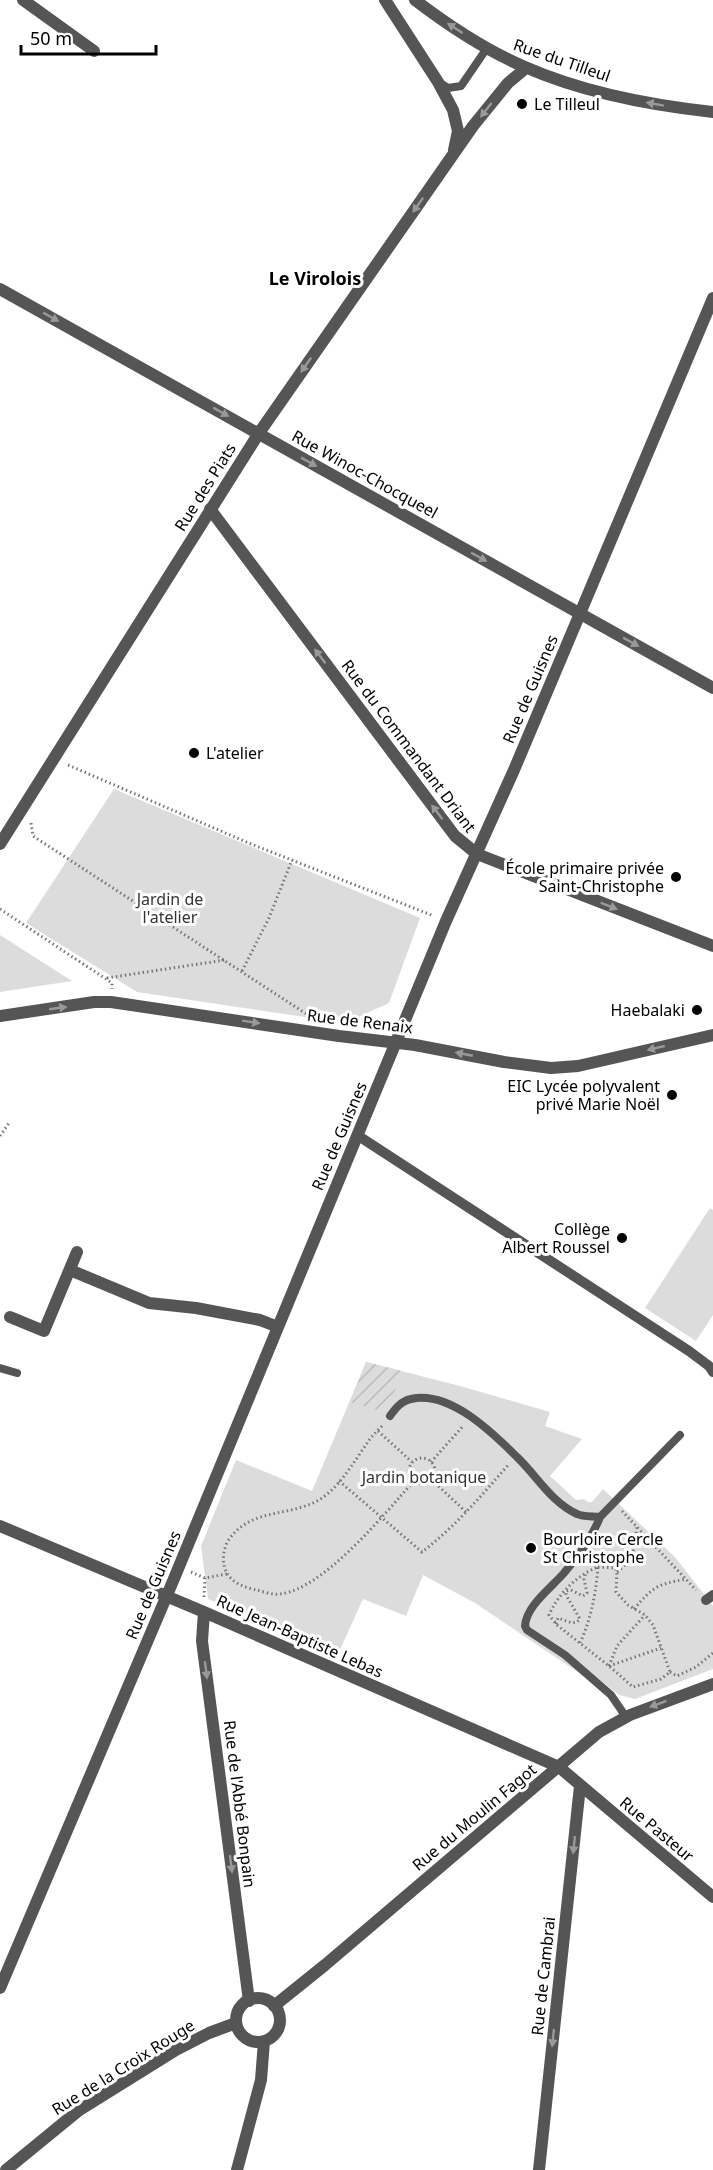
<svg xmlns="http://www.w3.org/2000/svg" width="713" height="2170" viewBox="0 0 713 2170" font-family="'Noto Sans',sans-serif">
<defs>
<pattern id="garden-furrows" width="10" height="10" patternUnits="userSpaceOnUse" patternTransform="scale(1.5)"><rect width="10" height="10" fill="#dcdcdc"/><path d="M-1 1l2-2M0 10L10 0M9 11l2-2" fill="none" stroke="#bbb"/></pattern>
</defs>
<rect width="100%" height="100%" fill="#fff"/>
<path fill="#dcdcdc" d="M114,789L420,918L389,1003L345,1023L137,992L26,923Z
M0,935L72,981L0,992Z
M710,1208L713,1210V1315L696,1341L645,1308Z
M366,1362L460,1386L550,1412L545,1426L582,1439L550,1476L576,1500L584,1499L588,1502H592L603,1489L675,1557L713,1606V1669L635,1699L619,1695L590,1672L585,1677L475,1603L423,1575L406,1616L363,1599L338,1654L208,1599L201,1546L236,1460L312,1491Z"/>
<path fill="url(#garden-furrows)" d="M366,1362L402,1371L387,1413L350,1402Z"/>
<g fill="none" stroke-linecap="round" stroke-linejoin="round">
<path stroke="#777" stroke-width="3" stroke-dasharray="1.5 3" stroke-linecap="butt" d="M68,765L251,844L434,916
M31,823L33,836L308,1015
M0,909L112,983V989
M242,971L269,918L292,860
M107,978L225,960
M0,1136L9,1123
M382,1426C378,1430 374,1434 370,1439C354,1461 338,1492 313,1503C284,1516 251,1510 230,1538C223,1547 221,1563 227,1573C232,1583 246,1588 257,1590C264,1592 273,1595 280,1594C324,1589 385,1513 414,1481
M378,1431L412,1462
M409 1471a13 13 0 1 1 26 0a13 13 0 1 1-26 0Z
M431,1462L464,1425
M432,1480L466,1512
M339,1481L422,1552C455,1527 482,1495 509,1464
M622,1511L696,1590
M598,1567L615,1568L617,1572L616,1592L628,1605L645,1615L653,1625L670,1672L661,1679L633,1687L609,1666L557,1625L549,1615C558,1594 577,1575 598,1567Z
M191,1572L205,1578L227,1574
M617,1572C635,1559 634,1548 637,1527
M204,1597L205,1578
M634,1609C654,1586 656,1585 686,1579
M556,1624L558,1618L572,1623L577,1622L580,1619L566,1595V1591L571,1590L583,1596L587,1593L584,1579L586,1572
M580,1643C591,1619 596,1593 598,1567
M609,1666L617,1646L645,1615
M609,1666L661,1648
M670,1672L677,1676L696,1667L713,1653"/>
<path stroke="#555" stroke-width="8" d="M442,84L448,88L461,86L487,48
M0,1368L17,1373
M390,1416C395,1409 401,1401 411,1399C449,1390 492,1432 517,1457C537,1476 551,1502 577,1514C583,1517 593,1516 600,1517L680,1435
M600,1517C592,1538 578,1556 564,1573C551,1588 526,1606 525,1626L527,1630L565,1655L611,1695L626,1717"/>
<path stroke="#555" stroke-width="10" d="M357,1135L689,1351L709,1366L713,1372
M706,1600L713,1595"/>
<path stroke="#555" stroke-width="12" d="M23,0L94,51
M210,509L455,836L477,854L713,946
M70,1270L149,1303L196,1308L260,1320L278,1327
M10,1317L44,1331L77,1252
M0,1526L204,1612L559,1767L713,1897
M204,1612L202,1641L249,2001
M0,1988L173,1581L446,921L514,770L713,298
M539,2170L580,1786"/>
<path stroke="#555" stroke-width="12" d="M385,0L438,82L453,110L458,131L454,150
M415,0C449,26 485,50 525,67C584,93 649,105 713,112
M0,289L713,688
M0,844L259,433L473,126L508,83L526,68
M0,1016L94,1002H111L339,1036L415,1045L504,1062L551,1068L578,1066L713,1035
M236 2020a22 22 0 1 1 44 0a22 22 0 1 1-44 0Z
M274,2006L325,1965L599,1732L630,1715L713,1684
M6,2170L78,2111L176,2050L209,2033L236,2023
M237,2170L261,2080L264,2041"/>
</g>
<defs><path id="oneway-solid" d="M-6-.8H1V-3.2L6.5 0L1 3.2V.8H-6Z" transform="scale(1.5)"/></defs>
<g fill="#999">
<use href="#oneway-solid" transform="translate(455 28) rotate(-147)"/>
<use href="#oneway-solid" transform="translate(655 104) rotate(-170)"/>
<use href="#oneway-solid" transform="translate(486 110) rotate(128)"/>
<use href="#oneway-solid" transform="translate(418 205) rotate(125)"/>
<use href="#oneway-solid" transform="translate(51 317) rotate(29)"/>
<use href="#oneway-solid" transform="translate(306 365) rotate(125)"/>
<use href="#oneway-solid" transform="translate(221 412) rotate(29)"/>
<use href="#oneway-solid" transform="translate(309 462) rotate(29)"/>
<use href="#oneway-solid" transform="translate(479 557) rotate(29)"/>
<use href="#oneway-solid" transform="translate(631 642) rotate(29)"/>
<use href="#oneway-solid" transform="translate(320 656) rotate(-127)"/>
<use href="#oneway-solid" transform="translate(437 812) rotate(-127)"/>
<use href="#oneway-solid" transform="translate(609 906) rotate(22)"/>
<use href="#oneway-solid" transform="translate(58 1008) rotate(-8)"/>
<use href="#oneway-solid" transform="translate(251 1022) rotate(9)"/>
<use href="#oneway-solid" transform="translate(656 1048) rotate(167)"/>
<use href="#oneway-solid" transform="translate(464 1054) rotate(-169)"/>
<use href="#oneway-solid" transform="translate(206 1670) rotate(83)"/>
<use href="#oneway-solid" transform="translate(658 1704) rotate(160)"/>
<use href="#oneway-solid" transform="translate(574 1845) rotate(96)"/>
<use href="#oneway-solid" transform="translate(231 1864) rotate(83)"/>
<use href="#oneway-solid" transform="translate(553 2038) rotate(96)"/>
</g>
<g fill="#000" stroke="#fff" stroke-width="2">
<circle cx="522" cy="104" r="6"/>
<circle cx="194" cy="753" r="6"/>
<circle cx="676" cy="877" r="6"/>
<circle cx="697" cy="1010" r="6"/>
<circle cx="672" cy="1095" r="6"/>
<circle cx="622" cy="1238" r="6"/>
<circle cx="531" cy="1548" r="6"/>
</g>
<g text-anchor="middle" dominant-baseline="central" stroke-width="6" stroke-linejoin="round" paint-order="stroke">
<g font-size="16" fill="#000" stroke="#fff">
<text transform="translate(562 60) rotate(19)">Rue du Tilleul</text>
<text transform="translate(365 474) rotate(29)">Rue Winoc-Chocqueel</text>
<text transform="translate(205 487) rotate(-58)">Rue des Piats</text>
<text transform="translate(530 689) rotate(-67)">Rue de Guisnes</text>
<text transform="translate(409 746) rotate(53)">Rue du Commandant Driant</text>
<text transform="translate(360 1021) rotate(7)">Rue de Renaix</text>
<text transform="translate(339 1136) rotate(-67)">Rue de Guisnes</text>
<text transform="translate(153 1585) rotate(-67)">Rue de Guisnes</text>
<text transform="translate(300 1636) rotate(24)">Rue Jean-Baptiste Lebas</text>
<text transform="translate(240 1804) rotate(83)">Rue de l'Abbé Bonpain</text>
<text transform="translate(474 1817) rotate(-40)">Rue du Moulin Fagot</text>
<text transform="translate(657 1829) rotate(40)">Rue Pasteur</text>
<text transform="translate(543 1976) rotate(-84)">Rue de Cambrai</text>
<text transform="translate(123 2067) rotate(-32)">Rue de la Croix Rouge</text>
</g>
<g font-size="16" fill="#000" stroke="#fff" text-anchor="end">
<text x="534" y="104" text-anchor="start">Le Tilleul</text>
<text x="206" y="753" text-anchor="start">L'atelier</text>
<text x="664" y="868">École primaire privée<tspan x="664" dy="18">Saint-Christophe</tspan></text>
<text x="685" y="1010">Haebalaki</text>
<text x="660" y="1086">EIC Lycée polyvalent<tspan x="660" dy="18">privé Marie Noël</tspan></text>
<text x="610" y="1229">Collège<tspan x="610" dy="18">Albert Roussel</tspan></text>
<text x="543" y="1539" text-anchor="start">Bourloire Cercle<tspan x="543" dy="18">St Christophe</tspan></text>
</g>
<g font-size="16" fill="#333" stroke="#fff">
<text x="170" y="899">Jardin de<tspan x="170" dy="18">l'atelier</tspan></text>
<text x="424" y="1477">Jardin botanique</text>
</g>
<g font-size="18" font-weight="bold" fill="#000" stroke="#fff">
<text x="315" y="278">Le Virolois</text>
</g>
</g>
<path d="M21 45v9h135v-9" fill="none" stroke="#000000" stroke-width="3"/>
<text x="30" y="45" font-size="18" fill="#000000" stroke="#ffffff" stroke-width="4.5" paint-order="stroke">50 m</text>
</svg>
